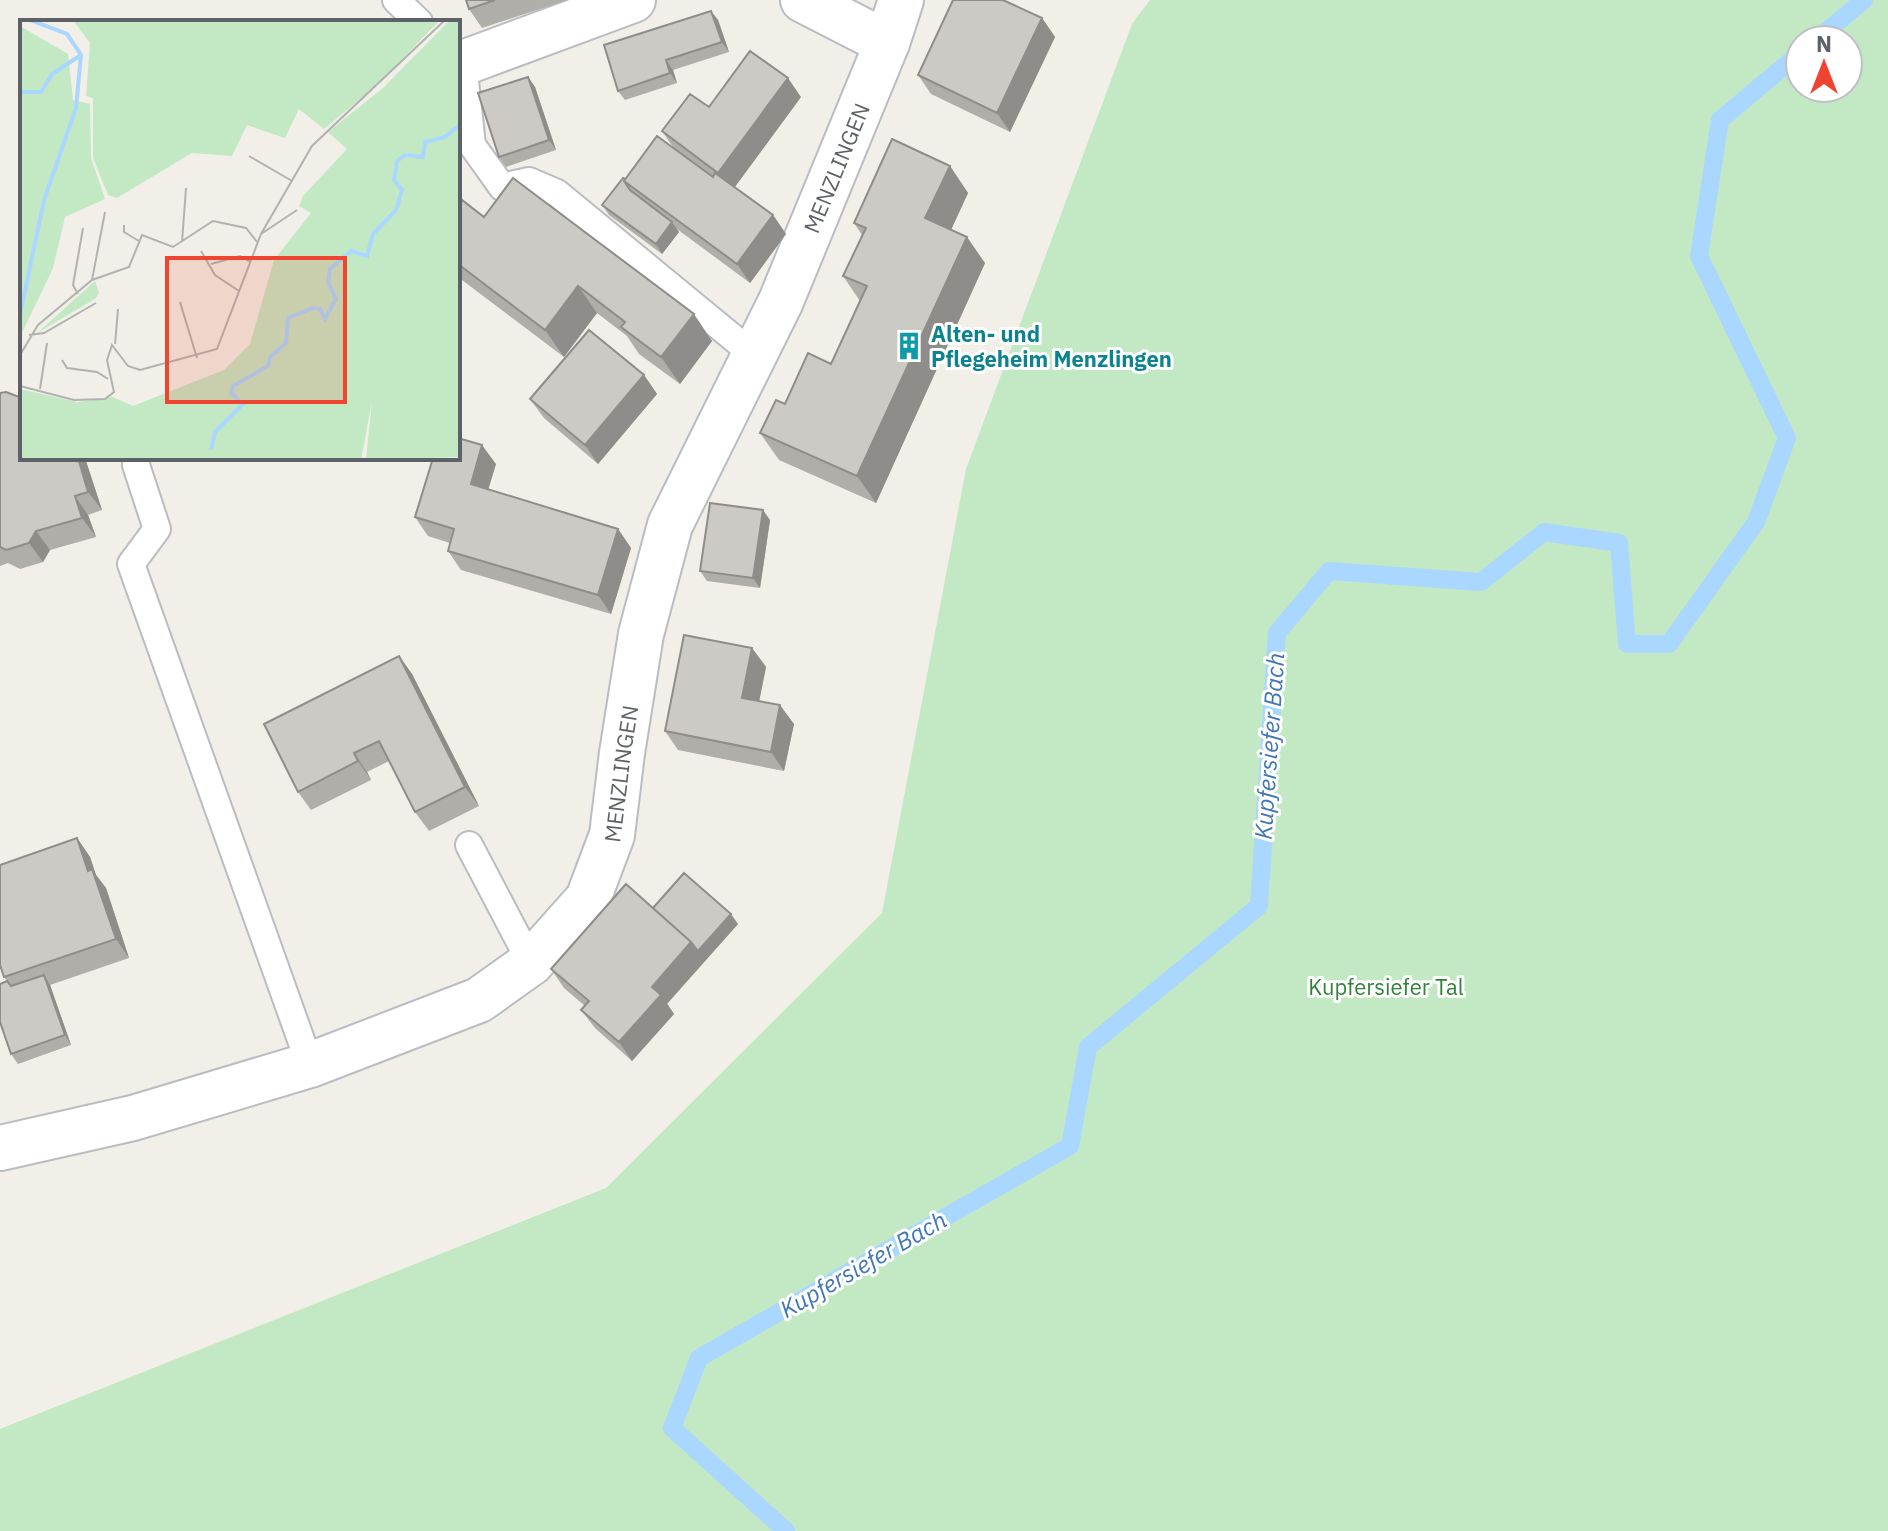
<svg xmlns="http://www.w3.org/2000/svg" width="1888" height="1531" viewBox="0 0 1888 1531" font-family="'IBM Plex Sans',sans-serif">
<rect width="100%" height="100%" fill="#f1efe7"/>
<path fill="#c3e8c4" fill-rule="evenodd" d="M1150,0H1888V1531H0V1429L606,1188L882,913L966,469L1132,24ZM1848,40V88H1800V40Z"/>
<g fill="none" stroke-linecap="round" stroke-linejoin="round">
<path stroke="#a9d7ff" stroke-width="18" d="M1816,40L1864,0
M786,1531L672,1428L699,1358L1070,1146L1088,1047L1259,906L1277,633L1329,571L1481,582L1544,532L1619,543L1627,644H1669L1756,522L1787,438L1699,256L1720,120L1800,53"/>
<defs>
<path id="service" d="M396,0L419,22
M458,59L463,63L472,145L502,187L529,181L557,193L754,355
M136,465L157,529L131,564L310,1065
M469,845L531,963"/>
<g id="minor">
<path d="M803,0L887,43"/>
<path d="M463,63L633,0"/>
<path id="s1" d="M0,1148L133,1118L310,1065L479,1000L531,963L588,899L612,835L622,753L641,634L670,525L781,301L887,43L901,0"/>
</g>
</defs>
<use href="#service" stroke="#b9bcc1" stroke-width="30"/>
<use href="#minor" stroke="#b9bcc1" stroke-width="48"/>
<use href="#service" stroke="#fff" stroke-width="26"/>
<use href="#minor" stroke="#fff" stroke-width="44"/>
</g>
<path fill="#afaea9" d="M466,0H567L482,28L469,9Z
M711,11L718,20L729,52L673,70L677,83L625,100L618,91Z
M1042,18L1055,37L1010,132L931,94L918,75Z
M528,77L535,87L556,150L506,167L499,157Z
M801,97L735,187L773,215L786,234L750,283L677,229L679,232L662,254L609,215L602,205L625,179L675,150L662,131L709,107Z
M950,166L968,193L951,230L985,263L876,503L779,460L760,433L785,404L831,364L860,301L843,276L862,235L854,223Z
M458,205L484,217L712,341L680,384L639,354L627,336L597,313L564,357L458,277Z
M644,375L657,394L598,464L544,418L530,399Z
M0,393L22,458H85L102,510L88,515L96,537L50,550L43,562L20,569L8,563L0,566Z
M496,464L488,490L618,529L631,548L611,614L461,570L448,551L450,543L428,536L415,517Z
M770,520L760,588L707,581L700,571Z
M752,648L766,667L759,701L794,724L784,771L678,750L665,731Z
M399,656L412,674L479,806L429,831L415,812L389,761L367,772L371,780L311,810L298,792Z
M77,838L90,857L96,875L106,888L129,958L50,985L71,1045L18,1064L11,1054L7,981L4,977Z
M653,908L738,924L667,1003L674,1014L632,1061L595,1028L581,1010L585,1006L564,988L551,969Z"/>
<path fill="#8f8d89" d="M711,11L718,20L729,52L722,42Z
M1042,18L1055,37L1010,132L997,113Z
M666,60L673,70L677,83L670,73Z
M528,77L535,87L556,150L549,140Z
M788,78L801,97L731,192L718,173Z
M950,166L968,193L944,245L925,218Z
M773,215L786,234L750,283L737,264Z
M672,222L679,232L662,254L656,244Z
M967,237L985,263L876,503L857,476Z
M578,286L597,313L564,357L545,330Z
M694,314L712,341L680,384L661,357Z
M644,375L657,394L598,464L585,445Z
M482,445L496,464L484,503L471,484Z
M78,458H85L102,510L88,492Z
M75,496L88,515L96,537L82,518Z
M763,510L770,520L760,588L753,578Z
M618,529L631,548L611,614L598,595Z
M36,531L50,550L43,562L29,543Z
M752,648L766,667L756,717L742,698Z
M399,656L412,674L479,806L465,787Z
M780,705L794,724L784,771L771,752Z
M354,753L367,772L371,780L358,761Z
M77,838L90,857L96,875L106,888L129,958L116,939L88,871Z
M731,914L738,924L667,1004L674,1014L632,1061L619,1042L652,987L691,942Z
M44,975L50,985L71,1045L65,1035Z"/>
<path fill="#cccac4" stroke="#8f8d89" stroke-width="2" d="M466,0H495L469,9Z
M953,0H1003L1042,18L997,113L918,75Z
M711,11L722,42L666,60L670,73L618,91L604,45Z
M750,51L788,78L718,173L662,131L690,94L709,107Z
M528,77L549,140L499,157L478,93Z
M657,136L713,177L715,173L773,215L737,264L624,181Z
M892,139L950,166L925,218L967,237L857,476L760,433L776,400L785,404L808,353L831,364L867,286L843,276L866,228L854,223Z
M513,178L694,314L661,357L621,327L625,322L578,286L545,330L458,264V205L462,200L484,217Z
M623,178L625,179L624,181L630,190L672,222L656,244L602,205Z
M589,330L644,375L585,445L530,399Z
M6,392L19,397L22,396V458H78L88,492L75,496L82,518L36,531L29,543L6,550L0,547V393Z
M458,438L482,445L471,484L618,529L598,595L448,551L454,529L415,517L433,458H458Z
M710,503L763,510L753,578L700,571Z
M684,635L752,648L742,698L780,705L771,752L665,731Z
M399,656L465,787L415,812L379,741L354,753L358,761L298,792L264,724Z
M77,838L88,871L92,869L116,939L4,977L0,965V865Z
M684,873L731,914L698,951L691,942L653,908Z
M626,884L691,942L652,987L661,995L619,1042L581,1010L589,1001L551,969Z
M44,975L65,1035L11,1054L0,1022V984L7,981L11,986Z"/>
<defs>
<symbol id="building-bare" viewBox="-9 -9 18 18"><path d="M-4-6H4V6H1V3H-1V6H-4ZM-2.5-4.3h1.7v1.8h-1.7ZM.8-4.3h1.7v1.8H.8ZM-2.5-1h1.7V.8h-1.7ZM.8-1h1.7V.8H.8Z" fill="#0f9aa8" stroke="#fff" stroke-width="2.5" paint-order="stroke"/></symbol>
</defs>
<g fill-rule="evenodd">
<use href="#building-bare" x="889" y="326" width="40" height="40"/>
</g>
<g text-anchor="middle" dominant-baseline="central" stroke-width="6" stroke-linejoin="round" paint-order="stroke">
<g font-size="22" fill="#5e6268" stroke="#fff">
<text stroke="none"><textPath href="#s1" startOffset="1430">MENZLINGEN</textPath></text>
<text stroke="none"><textPath href="#s1" startOffset="782">MENZLINGEN</textPath></text>
</g>
<g font-size="22" font-weight="bold" fill="#0d838f" stroke="#fff" text-anchor="start">
<text x="931" y="333">Alten- und<tspan x="931" dy="25">Pflegeheim Menzlingen</tspan></text>
</g>
<g font-size="22" fill="#328238" stroke="#fff">
<text x="1386" y="986">Kupfersiefer Tal</text>
</g>
<g font-size="24" font-style="italic" fill="#4277b5" stroke="#fff">
<text transform="translate(1269 746) rotate(-86)">Kupfersiefer Bach</text>
<text transform="translate(863 1264) rotate(-30)">Kupfersiefer Bach</text>
</g>
</g>
<g transform="translate(20 20)">
<rect width="440" height="440" fill="#f1efe7"/>
<path d="M53,0H420L359,63L304,109L279,89L265,118L227,105L212,136L172,133L97,178L88,175L73,138V78L66,76L70,23ZM430,0H440V437L346,440L352,381L341,440H0V369L57,382L93,377L113,386L204,350L230,324L254,240L291,193L279,186L283,176L327,129L308,112L363,68ZM0,6L48,34L53,80L70,84L71,138L85,179L45,197L33,248L0,317ZM75,261L79,273L75,279L17,313Z" fill="#c3e8c4"/>
<path fill="none" stroke="#a9d7ff" stroke-width="4" d="M0,72H21L32,54L61,35M0,295L24,180L56,88L61,35L47,14L10,0M191,430L195,412L223,384L211,373L213,366L248,346L250,337L266,323L268,298L293,288L300,289L305,299L316,279L308,262L310,249L331,231L347,236L353,214L376,190L382,170L374,160L377,141L385,135L403,137L405,122L425,117L440,105"/>
<path fill="none" stroke="#b2b3b0" stroke-width="2" d="M229,136L272,161M104,205V212L119,221M241,214L277,190M162,222L166,168M181,231L195,255L219,271M191,244L220,236L231,242M72,260L85,192M58,274L53,265L63,208M160,282L177,338M9,315L24,313L76,283M95,324L98,289M0,335L18,305L72,260L109,247L122,215L153,227L193,201L226,208L237,222M42,340L47,348L77,352L88,359M0,366L54,380L85,379L94,372L87,340L92,325L108,346L120,350L197,329L241,214L292,126L425,0M20,369L27,323"/>
<path fill="#ee4430" fill-opacity="0.15" stroke="#ee4430" stroke-width="4" d="M147,238H325V382H147Z"/>
<rect width="440" height="440" fill="none" stroke="#5e6268" stroke-width="4"/>
</g>
<g transform="translate(1824 64)"><circle r="38" fill="#ffffff" stroke="#bfc0c3" stroke-width="2"/>
<path d="M0-6L14 30L0 20L-14 30Z" fill="#ee4430"/>
<text y="-12" font-size="22" font-weight="bold" text-anchor="middle" fill="#5e6268">N</text>
</g>
</svg>
